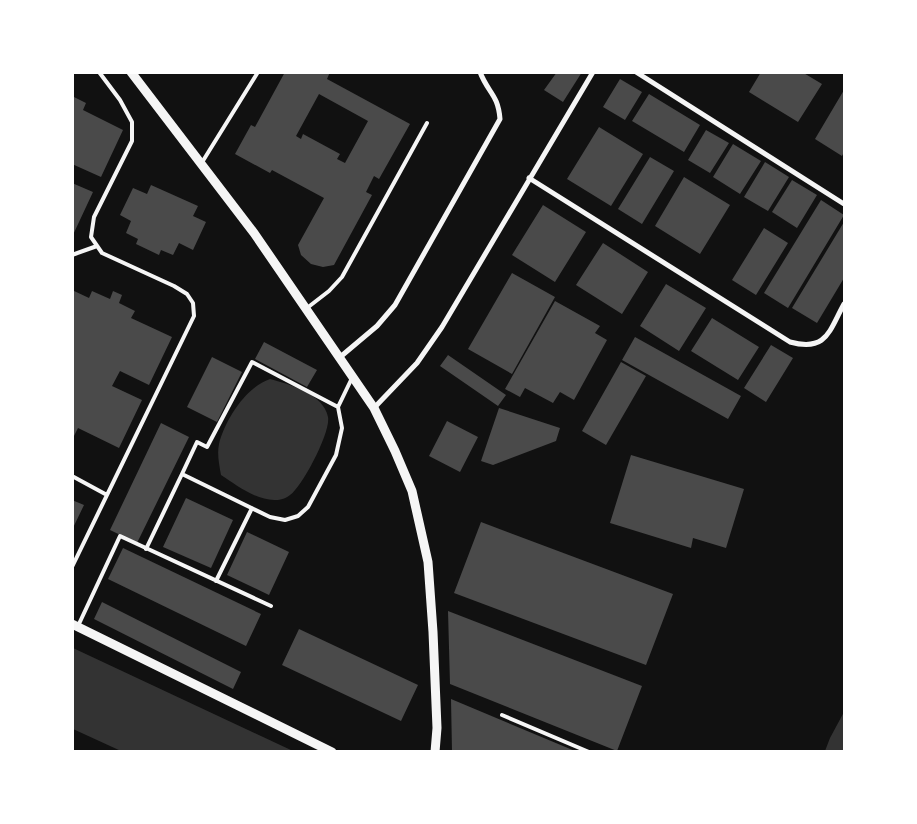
<svg xmlns="http://www.w3.org/2000/svg" width="917" height="824" viewBox="0 0 917 824" font-family="'Archivo Narrow',sans-serif">
<rect width="100%" height="100%" fill="#111"/>
<path fill="#333" d="M270,379C289,384 324,394 328,417C331,432 302,487 290,495C287,498 280,500 276,500C257,501 236,485 221,475C219,464 217,454 219,444C225,420 246,387 270,379Z
M72,648H73L293,751H121L73,729Z
M844,712V751H825L830,738Z"/>
<path fill="#4a4a4a" fill-rule="evenodd" d="M285,72H330L327,79L410,124L379,179L374,176L366,192L372,195L334,265L323,267L311,264L301,255L298,245L324,198L272,170L270,173L235,154L251,125L255,127ZM319,94L368,121L345,163L337,159L340,154L303,134L301,139L296,136Z
M557,72H582L563,102L544,90Z
M761,72H802L822,84L798,122L749,92Z
M620,79L642,92L625,120L603,107Z
M844,90V152L842,156L815,139Z
M649,94L700,125L684,152L632,121Z
M72,96L86,103L83,110L123,130L101,177L72,164Z
M599,127L643,154L611,206L567,179Z
M706,130L729,143L710,173L688,160Z
M733,144L761,161L740,194L713,177Z
M650,157L674,171L642,224L618,209Z
M765,162L789,177L768,211L744,197Z
M684,177L730,205L700,254L655,226Z
M792,180L817,195L797,228L772,212Z
M72,183L93,192L72,237Z
M151,185L198,206L193,216L206,222L193,250L179,243L173,255L161,250L159,255L136,244L138,239L126,233L131,221L120,215L133,188L147,194Z
M821,200L844,215L788,308L764,293Z
M543,205L586,232L555,282L512,255Z
M844,222V278L817,323L792,308Z
M764,228L788,243L756,295L732,280Z
M603,243L648,272L622,314L576,285Z
M512,273L555,297L512,374L468,349Z
M666,284L706,308L679,351L640,326Z
M72,290L89,298L92,291L110,299L113,291L122,295L119,303L135,311L131,318L172,337L149,385L120,371L112,386L142,400L119,448L78,428L74,436L72,435Z
M555,301L600,326L595,333L607,340L574,400L560,392L553,403L525,388L520,397L505,389Z
M712,318L759,347L738,380L691,351Z
M635,337L741,396L728,419L622,360Z
M264,342L317,370L307,387L255,359Z
M771,345L793,358L766,402L744,388Z
M448,355L506,395L498,406L440,366Z
M212,357L242,372L217,422L187,407Z
M621,362L646,376L606,445L582,431Z
M499,408L560,428L556,441L493,465L481,461Z
M447,421L478,437L460,472L429,456Z
M161,423L189,437L137,543L110,530Z
M631,455L744,489L726,548L693,538L691,548L610,523Z
M186,498L233,520L211,568L163,547Z
M72,500L84,505L72,530Z
M481,522L673,594L646,665L454,593Z
M247,532L289,552L269,595L227,575Z
M123,548L261,614L246,646L108,579Z
M102,602L241,672L233,689L94,619Z
M448,611L642,686L617,751L450,684Z
M299,629L418,685L401,721L282,665Z
M451,699L575,751V752H452Z"/>
<g fill="none" stroke-linecap="round" stroke-linejoin="round">
<path stroke="#f5f5f5" stroke-width="4" d="M201,164L258,72
M72,255L97,246
M307,308L329,291L342,277L427,123
M338,407L252,362L207,447L197,442L182,474L270,517L285,520L298,516L308,507L336,455L342,428L338,407L352,378
M72,476L107,495
M146,549L182,474
M72,567L194,316L193,303L187,294L174,286L102,253L91,237L94,217L132,141V122L120,100L99,72
M216,581L252,508
M78,626L120,536L271,606
M502,715L589,752"/>
<path stroke="#f5f5f5" stroke-width="5" d="M636,72L844,204
M529,178L790,342C827,352 829,331 844,304
M339,358L377,326L395,305L500,119C498,94 488,93 480,72
M374,408L417,363L442,327L593,72"/>
<path stroke="#f5f5f5" stroke-width="9" d="M131,72L254,233L374,408L395,451L412,491L428,562L433,632L437,728L435,752
M72,624L332,752"/>
</g>
<rect width="917" height="824" fill="none" stroke="#ffffff" stroke-width="148"/>
</svg>
